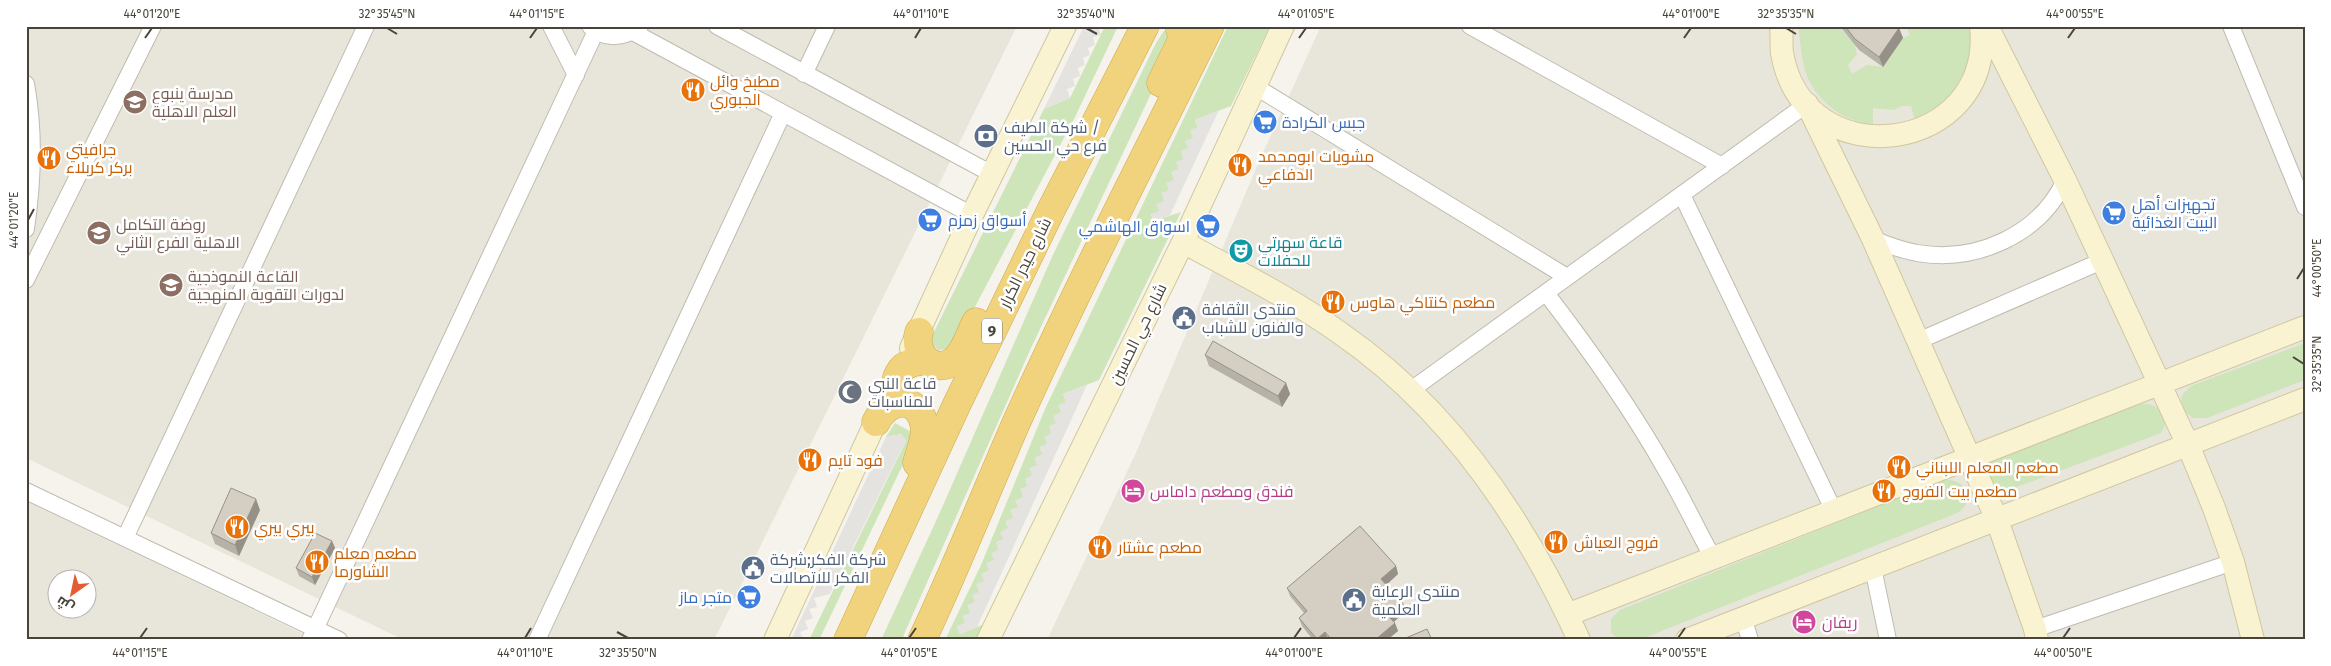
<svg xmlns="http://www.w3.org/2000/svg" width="2331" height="666" viewBox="0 0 2331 666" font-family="'Fira Sans',Cairo,sans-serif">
<rect width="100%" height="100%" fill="#f5f3ec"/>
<path fill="#e8e5db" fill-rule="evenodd" d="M26,26H1017L714,640H404L26,458Z
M1321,26H2305V640H1047L1135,455L1260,159Z
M26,501L316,640H26ZM58,578H88V608H58Z"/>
<path fill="#cee4b9" d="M1105,26H1118L1075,117L958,339L949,349L938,350L932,343V336L1044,109L1070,98Z
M1228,26H1270L1231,106L1195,120L1198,127L1164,201L1159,211L1151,215L1154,221L1181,212L1099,380L1063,394L1066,402L970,613L965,623L957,627L960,634L987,623L979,640H945L981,565L1045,409Z
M1798,26H1840L1848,36L1870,26L1855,47L1857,54L1848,65L1852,74L1867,65L1883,67L1903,38L1910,35L1906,26H1977L1978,48L1941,112L1915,120L1911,106H1902L1894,110L1873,108V124C1845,123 1818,102 1807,76C1802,64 1800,39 1798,26Z
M1164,31H1170L1173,47L1031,348L905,632L902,640H881L937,519L1052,257L1156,43Z
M2305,343V380L2207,418H2193L2181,409L2182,395L2191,386Z
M2141,404H2149L2162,410L2165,425L2161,433L2014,488C1993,492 1977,469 1998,457Z
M895,423L917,435L819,640H809L906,441L901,434L886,437Z
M1943,480C1965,478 1978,500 1957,513L1639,640H1620L1611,633V619L1620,610Z"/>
<path fill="#e4e3e0" d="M1084,26H1100L1098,27L1101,35L1093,37L1095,45L1088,48L1090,55L1083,58L1085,65L1078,68L1080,76L1073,79L1075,86L1067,89L1070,98L1044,109Z
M1219,110L1170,215L1154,222L1151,214L1159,211L1156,204L1164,201L1161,193L1169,190L1166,183L1174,180L1171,172L1178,169L1176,162L1183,159L1181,151L1188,148L1185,141L1193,138L1190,130L1198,127L1195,120Z
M1087,385L977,627L960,634L957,626L965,623L962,616L970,613L967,605L975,602L972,595L979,592L976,584L984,581L981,574L989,570L986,563L994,560L991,553L998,550L996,542L1003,539L1000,532L1008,528L1005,521L1013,518L1010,510L1018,507L1015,500L1023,497L1020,489L1027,486L1025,479L1032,475L1029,468L1037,465L1034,458L1042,454L1039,447L1047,444L1044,437L1051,433L1049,426L1056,423L1053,416L1061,412L1058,405L1066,402L1063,394Z
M901,434L906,440L830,594L814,598L817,607L809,609L813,618L805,621L808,629L800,632L804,640H791L886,437Z"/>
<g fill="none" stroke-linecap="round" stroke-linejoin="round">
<defs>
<path id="street" d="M551,26L576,75
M590,26C605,41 625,38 640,26
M717,26L992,174
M1470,26L1722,166
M2231,26L2305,207
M633,32L972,215
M804,74L827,26
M26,84C35,133 33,181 26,229
M1256,87L1567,277
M1682,195L1834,511
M1873,239C1887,245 1902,250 1917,253C1976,263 2040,235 2065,180
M26,280L153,26
M1546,293C1589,349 1631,408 1666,470C1683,499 1697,529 1713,558
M1918,341L2102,261
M1411,390L1807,104
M26,491L339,640
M125,538L366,26
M1873,568L1888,640
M1743,617L1750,640
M2035,629L2233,562
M310,640L596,31
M537,640L783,113"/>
<path id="secondary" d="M1781,26C1782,35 1781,45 1782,53C1804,180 1995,154 1981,26
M1987,26L2065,180L2188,445L2214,508L2233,562L2253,640
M1807,104L1873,239L1997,520L2035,629L2037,640
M1183,242C1236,271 1291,298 1340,333C1449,408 1525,521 1579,640
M911,348L972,215L1065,26
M1567,615L2305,327
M775,640L883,406
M988,640L1183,242L1283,26
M1687,640L2305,399"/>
<path id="highway" d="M1161,83L1181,42L1182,35L1179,26
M919,332C913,351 931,375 952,362C964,355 970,334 976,322
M909,404C883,389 899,352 933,364
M876,422C888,398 917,394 924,424C927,437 920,451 917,463
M848,640L957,404L1051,210L1145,26
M922,640C956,568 985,494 1017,421C1077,288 1145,157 1210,26"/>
</defs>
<use href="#street" stroke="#bfbbaf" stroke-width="18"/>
<use href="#secondary" stroke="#cfc7a0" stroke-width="24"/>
<use href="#highway" stroke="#cfa94c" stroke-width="29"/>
<use href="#street" stroke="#fff" stroke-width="16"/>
<use href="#secondary" stroke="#faf3d1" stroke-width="22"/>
<use href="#highway" stroke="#f0d37c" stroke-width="28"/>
</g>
<path fill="#b7b2a8" d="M1840,26H1896L1899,28L1903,38L1883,67L1859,50Z
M1205,355L1286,383L1290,394L1282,407L1209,366Z
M260,510L239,556L215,544L211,533Z
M332,541L335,548L315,585L299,576L296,568Z
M1396,566L1398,574L1386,585L1406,611L1394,622L1398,631L1387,640H1313L1302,626L1299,618L1304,613L1290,596L1287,588Z"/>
<path fill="#959188" d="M1899,28L1903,38L1883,67L1879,57Z
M1286,383L1290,394L1282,407L1278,396Z
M256,499L260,510L239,556L235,545Z
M332,541L335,548L315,585L312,577Z
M1396,566L1398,574L1384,587L1381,579Z
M1403,603L1406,611L1391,624L1388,616Z
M1395,623L1398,631L1387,640H1375Z
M1325,632L1328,640H1317V639Z"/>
<path fill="#d5cfc3" stroke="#959188" d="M1845,26H1896L1899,28L1879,57L1855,39Z
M1213,341L1286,383L1278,396L1205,355Z
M231,488L256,499L235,545L211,533Z
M1360,526L1396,566L1381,579L1403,603L1388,616L1395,623L1375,640H1332L1325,632L1317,639L1299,618L1307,611L1287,588Z
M315,533L332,541L312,577L296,568Z
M1427,629L1432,640H1401Z"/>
<path fill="none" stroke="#48443a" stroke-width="2" d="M387,28L397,34M1086,28L1097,34M1786,28L1796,34M145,38L152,28M530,38L537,28M915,38L921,28M1299,38L1306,28M1684,38L1691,28M2068,38L2075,28M28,220L34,209M2297,279L2304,268M2293,357L2304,364M617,632L628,638M140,638L147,628M525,638L531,628M909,638L916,628M1294,638L1301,628M1678,638L1685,628M2063,638L2070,628"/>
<defs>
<symbol id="restaurant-disc" viewBox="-11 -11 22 22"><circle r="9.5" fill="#e8710a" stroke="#fff"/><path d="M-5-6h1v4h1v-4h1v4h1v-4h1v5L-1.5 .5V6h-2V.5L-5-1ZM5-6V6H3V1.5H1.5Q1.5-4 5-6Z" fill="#fff"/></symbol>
<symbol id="school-disc" viewBox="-11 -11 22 22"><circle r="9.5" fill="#8d6e63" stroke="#fff"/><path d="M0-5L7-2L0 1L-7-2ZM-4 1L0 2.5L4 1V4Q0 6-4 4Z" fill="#fff"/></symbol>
<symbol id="supermarket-disc" viewBox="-11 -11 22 22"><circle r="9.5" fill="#3f7fe0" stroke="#fff"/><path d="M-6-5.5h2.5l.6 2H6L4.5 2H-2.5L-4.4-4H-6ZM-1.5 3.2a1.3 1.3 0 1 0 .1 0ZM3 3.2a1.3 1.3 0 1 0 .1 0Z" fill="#fff"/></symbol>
<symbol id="bank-disc" viewBox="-11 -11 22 22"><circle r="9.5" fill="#5c6f8a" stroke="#fff"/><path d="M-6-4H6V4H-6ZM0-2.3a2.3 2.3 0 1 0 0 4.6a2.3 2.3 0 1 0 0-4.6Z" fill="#fff"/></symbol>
<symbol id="theatre-disc" viewBox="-11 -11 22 22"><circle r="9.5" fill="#0f9aa8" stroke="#fff"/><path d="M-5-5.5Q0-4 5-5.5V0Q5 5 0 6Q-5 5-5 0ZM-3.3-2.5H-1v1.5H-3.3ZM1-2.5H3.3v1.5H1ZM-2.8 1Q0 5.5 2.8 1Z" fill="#fff"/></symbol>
<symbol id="civic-disc" viewBox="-11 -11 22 22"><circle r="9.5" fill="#5c6f8a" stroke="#fff"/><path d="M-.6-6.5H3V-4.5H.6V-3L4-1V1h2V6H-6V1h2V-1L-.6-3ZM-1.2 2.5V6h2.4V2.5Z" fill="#fff"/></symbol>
<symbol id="mosque-disc" viewBox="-11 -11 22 22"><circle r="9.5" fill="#6b7280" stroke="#fff"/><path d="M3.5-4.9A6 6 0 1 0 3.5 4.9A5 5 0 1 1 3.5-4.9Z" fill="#fff"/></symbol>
<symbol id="hotel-disc" viewBox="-11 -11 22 22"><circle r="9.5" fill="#d1479c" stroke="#fff"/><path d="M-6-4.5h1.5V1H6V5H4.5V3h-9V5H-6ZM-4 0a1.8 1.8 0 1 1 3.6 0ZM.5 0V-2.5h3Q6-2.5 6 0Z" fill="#fff"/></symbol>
</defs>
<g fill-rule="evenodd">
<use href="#restaurant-disc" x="679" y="76" width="28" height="28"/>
<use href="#school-disc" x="121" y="88" width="28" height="28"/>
<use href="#supermarket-disc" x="1251" y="108" width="28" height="28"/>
<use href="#bank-disc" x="972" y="122" width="28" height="28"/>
<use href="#restaurant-disc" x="35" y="144" width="28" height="28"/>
<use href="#restaurant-disc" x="1226" y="151" width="28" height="28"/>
<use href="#supermarket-disc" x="2100" y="199" width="28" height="28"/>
<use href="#supermarket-disc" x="916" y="206" width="28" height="28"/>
<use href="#supermarket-disc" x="1194" y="212" width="28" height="28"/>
<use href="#school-disc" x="85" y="219" width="28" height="28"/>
<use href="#theatre-disc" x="1227" y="237" width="28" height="28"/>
<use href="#school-disc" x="157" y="271" width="28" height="28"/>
<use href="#restaurant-disc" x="1319" y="288" width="28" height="28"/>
<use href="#civic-disc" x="1170" y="304" width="28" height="28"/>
<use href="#mosque-disc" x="836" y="378" width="28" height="28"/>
<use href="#restaurant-disc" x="796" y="446" width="28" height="28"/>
<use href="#restaurant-disc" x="1885" y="453" width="28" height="28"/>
<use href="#hotel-disc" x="1119" y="477" width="28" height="28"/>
<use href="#restaurant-disc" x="1870" y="477" width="28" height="28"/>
<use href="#restaurant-disc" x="223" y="513" width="28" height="28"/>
<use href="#restaurant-disc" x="1542" y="528" width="28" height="28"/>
<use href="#restaurant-disc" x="1086" y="533" width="28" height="28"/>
<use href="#restaurant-disc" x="303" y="548" width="28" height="28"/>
<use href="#civic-disc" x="739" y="554" width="28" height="28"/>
<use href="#supermarket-disc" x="735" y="583" width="28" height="28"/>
<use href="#civic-disc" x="1340" y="586" width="28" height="28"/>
<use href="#hotel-disc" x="1790" y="608" width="28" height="28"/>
</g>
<g text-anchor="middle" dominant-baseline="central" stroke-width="5" stroke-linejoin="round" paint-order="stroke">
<rect fill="#fff" stroke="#7f7c75" stroke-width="1" x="982" y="318.5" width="20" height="25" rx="4"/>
<g font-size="15" font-weight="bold" fill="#48443a">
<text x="992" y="331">9</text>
</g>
<g font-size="16" fill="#c56008" stroke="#fff" text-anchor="start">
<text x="710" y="81">مطبخ وائل<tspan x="710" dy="18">الجبوري</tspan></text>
<text x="66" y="149">جرافيتي<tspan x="66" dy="18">بركر كربلاء</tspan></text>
<text x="1258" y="156">مشويات ابومحمد<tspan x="1258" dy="18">الدفاعي</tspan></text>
<text x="1350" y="302">مطعم كنتاكي هاوس</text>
<text x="828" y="460">فود تايم</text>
<text x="1916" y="467">مطعم المعلم اللبناني</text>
<text x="1902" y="491">مطعم بيت الفروج</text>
<text x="254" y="527">بيري بيري</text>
<text x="1574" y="542">فروج العياش</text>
<text x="1118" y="547">مطعم عشتار</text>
<text x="334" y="553">مطعم معلم<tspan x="334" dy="18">الشاورما</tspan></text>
</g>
<g font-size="16" fill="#785e54" stroke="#fff" text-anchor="start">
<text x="152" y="93">مدرسة ينبوع<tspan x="152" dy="18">العلم الاهلية</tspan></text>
<text x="116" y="224">روضة التكامل<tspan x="116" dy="18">الاهلية الفرع الثاني</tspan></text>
<text x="188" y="276">القاعة النموذجية<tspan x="188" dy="18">لدورات التقوية المنهجية</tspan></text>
</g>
<g font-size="16" fill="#366cbe" stroke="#fff" text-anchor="start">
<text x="1282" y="122">جبس الكرادة</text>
<text x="2132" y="204">تجهيزات أهل<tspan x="2132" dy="18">البيت الغذائية</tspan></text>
<text x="948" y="220">أسواق زمزم</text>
<text x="1190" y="226" text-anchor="end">اسواق الهاشمي</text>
<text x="732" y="597" text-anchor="end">متجر ماز</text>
</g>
<g font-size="16" fill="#4e5e75" stroke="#fff" text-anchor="start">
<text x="1004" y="127">شركة الطيف /<tspan x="1004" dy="18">فرع حي الحسين</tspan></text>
<text x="1202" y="309">منتدى الثقافة<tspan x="1202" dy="18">والفنون للشباب</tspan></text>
<text x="770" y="559">شركة الفكر;شركة<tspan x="770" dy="18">الفكر للاتصالات</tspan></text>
<text x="1372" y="591">منتدى الرعاية<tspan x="1372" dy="18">العلمية</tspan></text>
</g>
<g font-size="16" fill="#0d838f" stroke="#fff" text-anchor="start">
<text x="1258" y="242">قاعة سهرتي<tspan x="1258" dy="18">للحفلات</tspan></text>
</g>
<g font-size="16" fill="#48443a" stroke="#fff">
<text transform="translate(1025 263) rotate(-64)">شارع حيدر الكرار</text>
<text transform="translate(1138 334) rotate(-64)">شارع حي الحسين</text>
</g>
<g font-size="16" fill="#5b616d" stroke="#fff" text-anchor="start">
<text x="868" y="383">قاعة النبي<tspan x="868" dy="18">للمناسبات</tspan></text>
</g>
<g font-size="16" fill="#b23c85" stroke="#fff" text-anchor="start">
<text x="1150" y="491">فندق ومطعم داماس</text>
<text x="1822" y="622">ريفان</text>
</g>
</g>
<rect width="2331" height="666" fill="none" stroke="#ffffff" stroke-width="55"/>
<g transform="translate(72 594) rotate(213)"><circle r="24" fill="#ffffff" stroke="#b6b4b0"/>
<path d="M0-4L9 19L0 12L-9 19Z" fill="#e55c32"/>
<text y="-8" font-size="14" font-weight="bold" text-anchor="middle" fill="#48443a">ش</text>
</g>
<rect x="28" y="28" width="2276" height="610" fill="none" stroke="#48443a" stroke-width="2"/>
<g font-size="12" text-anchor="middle" fill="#48443a">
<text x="152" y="18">44°01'20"E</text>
<text x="387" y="18">32°35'45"N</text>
<text x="537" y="18">44°01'15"E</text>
<text x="921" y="18">44°01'10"E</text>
<text x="1086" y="18">32°35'40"N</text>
<text x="1306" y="18">44°01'05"E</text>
<text x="1691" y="18">44°01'00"E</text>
<text x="1786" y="18">32°35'35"N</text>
<text x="2075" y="18">44°00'55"E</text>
<text transform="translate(14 220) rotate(-90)" y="4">44°01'20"E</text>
<text transform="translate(2317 268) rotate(-90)" y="4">44°00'50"E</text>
<text transform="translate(2317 364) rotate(-90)" y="4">32°35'35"N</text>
<text x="140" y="657">44°01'15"E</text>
<text x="525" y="657">44°01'10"E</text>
<text x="628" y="657">32°35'50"N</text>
<text x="909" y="657">44°01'05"E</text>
<text x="1294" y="657">44°01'00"E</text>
<text x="1678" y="657">44°00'55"E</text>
<text x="2063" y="657">44°00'50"E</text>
</g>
</svg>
